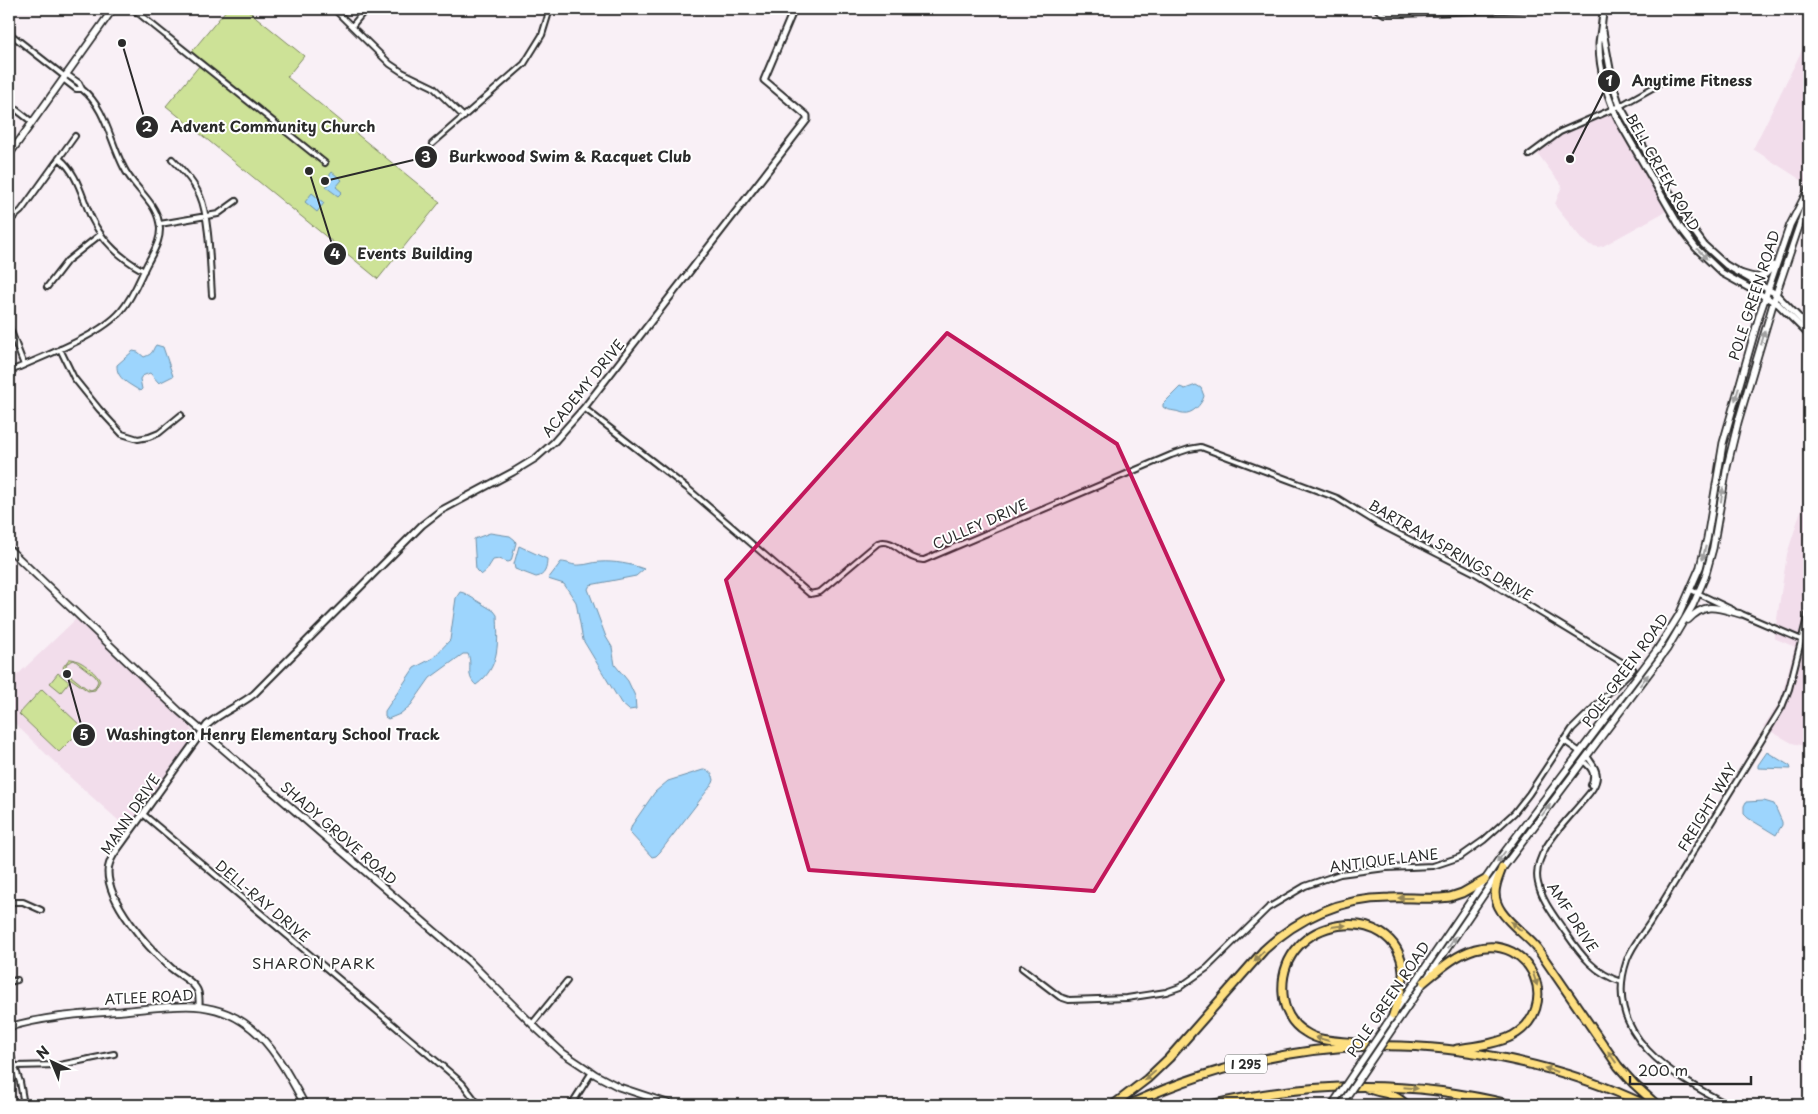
<svg xmlns="http://www.w3.org/2000/svg" width="1818" height="1114" viewBox="0 0 1818 1114" font-family="'Playpen Sans',sans-serif">
<rect width="100%" height="100%" fill="#f9f0f6"/>
<filter id="ink" filterUnits="userSpaceOnUse"><feTurbulence type="fractalNoise" baseFrequency=".02" numOctaves="2"/><feDisplacementMap in="SourceGraphic" scale="10" xChannelSelector="R" yChannelSelector="G"/><feConvolveMatrix kernelMatrix="1 2 1 2 8 2 1 2 1" color-interpolation-filters="sRGB"/></filter>
<g filter="url(#ink)">
<path fill="#f2ddeb" d="M1809,39V185L1753,149L1801,52Z
M1614,109L1670,209L1603,246L1598,247L1590,245L1581,238L1556,207L1555,204L1562,186L1535,150L1551,137Z
M1809,485V747L1792,743L1763,727L1780,702L1795,647L1774,638L1787,554Z
M76,619L190,727L193,734L191,740L127,828L73,780L9,718V683Z"/>
<path fill="#cde297" stroke="#7c8661" fill-rule="evenodd" d="M227,9H246L304,56L287,77L440,202L378,279L166,106L200,65L189,55Z
M69,659C79,658 96,672 100,681L95,690L88,691L67,676L63,667ZM74,660L95,676L98,681L95,688L91,690L86,688L66,672L65,668L67,663Z
M58,673L69,682L61,692L50,683Z
M42,689L83,728L59,752L19,714Z"/>
<path fill="#9dd5fd" stroke="#6f91a9" d="M332,172L342,180L336,187L342,192L338,196L326,187L331,180L328,177Z
M312,193L324,203L317,212L305,202Z
M156,345L163,347L173,376L159,383L150,373L142,376L140,379L142,389L140,391C130,384 116,379 117,365L133,351L138,352L144,357C155,353 151,351 156,345Z
M1196,385L1201,388L1204,396C1202,404 1192,415 1183,413C1180,413 1178,411 1175,411C1170,410 1167,410 1163,407V404L1180,387L1185,389Z
M490,533L510,536L515,540L516,543L511,561L508,562L499,559L493,560L486,571L481,575L476,570L474,539Z
M519,546L547,559C547,568 545,576 536,577L515,569L514,564Z
M561,562C568,562 573,566 580,565C587,565 593,562 600,562C614,561 631,564 644,569L636,576L590,585L588,589L606,637L612,647L615,665L628,681L635,696L636,709L629,710L621,703L583,640L576,602L564,584L548,579Z
M460,592L464,593L494,611L497,615C498,641 501,667 476,685C465,676 473,665 468,654H463L430,678L411,705L400,714L388,719L385,717V711L414,668L433,658L450,640L456,598Z
M1767,752L1790,766L1791,769L1758,768V765Z
M703,770C709,770 713,774 714,780L713,783L660,852L656,856L652,857L631,834L630,831L632,825L655,792L668,781Z
M1764,801L1774,804L1782,822V825L1776,835L1748,818L1744,814V806L1746,802Z"/>
<g fill="none" stroke-linecap="round" stroke-linejoin="round">
<defs>
<path id="minor" d="M133,9L325,163
M334,9L390,64L402,72L433,87L464,117
M1378,10L1384,14H1403L1529,9
M352,26L366,9
M9,33L64,76
M63,79L76,89H82L79,83L66,74
M9,104L32,122
M432,144L524,64L542,35L550,9
M1529,155L1560,132L1620,106L1654,87L1666,78
M59,158C78,173 82,198 92,219C103,242 122,259 144,271
M172,159C183,170 194,182 200,196C210,219 210,269 212,295
M9,219L14,217L21,211L75,136
M160,224L218,214L236,201
M47,287L67,261L101,234
M9,326L24,365
M60,349L74,378L99,409L122,434L138,439L149,437L159,433L181,415
M9,372C40,357 99,337 121,311C133,297 139,280 147,264C154,251 163,237 159,222C155,201 133,187 124,168C110,142 106,108 82,89
M584,408L687,488L810,594L820,592L878,543C896,537 905,561 924,560L1171,455L1189,449L1201,447L1337,498L1379,524L1475,573L1633,669L1572,729L1529,794L1514,813L1484,840L1460,857L1433,866L1386,868L1340,874L1305,886L1268,908L1207,968L1180,987L1166,992L1127,998L1069,1000L1060,997L1022,968
M1691,590L1733,610
M1739,613L1802,640
M1563,740L1580,752
M1587,756C1591,762 1597,768 1597,776C1597,786 1588,795 1582,802C1565,823 1531,854 1538,883C1542,901 1556,918 1566,933C1581,955 1595,974 1622,982
M1583,761C1592,768 1596,774 1591,785
M143,814L447,1070L462,1083L479,1105
M9,902H23L41,910
M9,982L17,980
M532,1024L567,981
M9,1050L20,1082L24,1105
M15,1066L60,1065L114,1054
M571,1105L592,1072
M1729,1105C1674,1077 1601,1035 1627,960C1632,945 1643,934 1651,921L1782,707L1789,689L1809,610"/>
<path id="tertiary" d="M1603,9C1603,20 1600,32 1599,44C1599,70 1608,100 1620,123L1680,227L1696,248L1722,273L1778,304L1809,335
M1603,31L1613,85L1620,106L1664,183L1691,227L1704,245L1726,265L1776,294L1809,328
M199,1006C199,1000 200,993 196,988C190,979 177,974 169,966C147,947 108,902 108,872C108,865 111,859 114,854L207,725C223,711 239,706 254,694L422,525L440,511L513,472L536,458L554,442L584,408L807,120V116L764,80L794,9"/>
<path id="secondary" d="M9,155L113,9
M1737,272C1752,277 1764,283 1772,265
M9,549L179,711L469,961L537,1029L563,1053L596,1075L619,1087L673,1105
M1688,620C1706,601 1718,608 1740,614
M1386,1025L1497,862L1657,650L1679,615L1700,567L1707,539L1723,443L1760,313L1790,225L1809,188
M1395,1025L1491,884L1667,649L1693,605L1705,577L1713,548L1727,467L1738,422L1776,294L1809,197
M9,1027C46,1016 84,1014 122,1011C144,1009 166,1006 187,1006C253,1006 278,1055 305,1105"/>
<path id="motorway" d="M1502,868C1500,874 1497,880 1496,886C1489,912 1522,930 1537,948L1618,1066L1634,1084L1657,1105
M1424,982C1440,969 1455,955 1475,949C1532,933 1563,1008 1512,1036C1496,1044 1475,1046 1457,1049
M1367,1045C1346,1039 1324,1045 1305,1032C1291,1024 1284,1009 1283,994C1277,913 1398,900 1403,971C1404,986 1397,1001 1393,1015
M1367,1088C1383,1095 1393,1091 1406,1105
M1113,1105L1147,1079L1169,1058L1264,950C1298,918 1341,898 1389,898C1409,897 1430,900 1450,897L1462,893L1485,880
M1128,1105C1203,1070 1286,1049 1369,1046C1458,1043 1566,1066 1646,1105
M1210,1105C1310,1081 1413,1080 1513,1105
M1245,1105L1265,1097"/>
</defs>
<use href="#minor" stroke="#2b2b2b" stroke-width="8"/>
<use href="#tertiary" stroke="#2b2b2b" stroke-width="9"/>
<use href="#secondary" stroke="#2b2b2b" stroke-width="9"/>
<use href="#motorway" stroke="#2b2b2b" stroke-width="11"/>
<use href="#minor" stroke="#fff" stroke-width="4"/>
<use href="#tertiary" stroke="#fff" stroke-width="5"/>
<use href="#secondary" stroke="#fff" stroke-width="5.5"/>
<use href="#motorway" stroke="#fedf80" stroke-width="7"/>
<defs>
<path id="secondary-bridge" d="M1332,1105L1386,1025
M1341,1105L1395,1025"/>
</defs>
<use href="#secondary-bridge" stroke="#2b2b2b" stroke-width="9" stroke-linecap="butt"/>
<use href="#secondary-bridge" stroke="#fff" stroke-width="5.5"/>
</g>
<defs><path id="oneway-solid" d="M-6-.8H1V-3.2L6.5 0L1 3.2V.8H-6Z" transform="scale(1.25)"/></defs>
<g fill="#a0a0a0">
<use href="#oneway-solid" transform="translate(1702 254) rotate(46)"/>
<use href="#oneway-solid" transform="translate(1763 338) rotate(-74)"/>
<use href="#oneway-solid" transform="translate(1737 394) rotate(106)"/>
<use href="#oneway-solid" transform="translate(1722 495) rotate(-81)"/>
<use href="#oneway-solid" transform="translate(1704 553) rotate(104)"/>
<use href="#oneway-solid" transform="translate(1644 680) rotate(-53)"/>
<use href="#oneway-solid" transform="translate(1546 810) rotate(-53)"/>
<use href="#oneway-solid" transform="translate(1501 857) rotate(127)"/>
<use href="#oneway-solid" transform="translate(1452 942) rotate(-56)"/>
</g>
<g fill="#948556">
<use href="#oneway-solid" transform="translate(1405 898) rotate(-180)"/>
<use href="#oneway-solid" transform="translate(1339 926) rotate(-7)"/>
<use href="#oneway-solid" transform="translate(1516 926) rotate(-139)"/>
<use href="#oneway-solid" transform="translate(1259 956) rotate(133)"/>
<use href="#oneway-solid" transform="translate(1535 979) rotate(72)"/>
<use href="#oneway-solid" transform="translate(1322 1039) rotate(-165)"/>
<use href="#oneway-solid" transform="translate(1612 1057) rotate(-125)"/>
<use href="#oneway-solid" transform="translate(1551 1070) rotate(-164)"/>
<use href="#oneway-solid" transform="translate(1150 1076) rotate(139)"/>
<use href="#oneway-solid" transform="translate(1411 1088) rotate(5)"/>
</g>
</g>
<path fill="#c2185b" fill-opacity="0.2" stroke="#c2185b" stroke-width="4" stroke-linejoin="round" d="M947,333L1117,444L1223,680L1094,891L809,870L726,580Z"/>
<g text-anchor="middle" dominant-baseline="central" stroke-width="4" stroke-linejoin="round" paint-order="stroke">
<rect fill="#fff" stroke="#6b6b6b" stroke-width="1" x="1225" y="1054.5" width="42" height="19" rx="4"/>
<g font-size="12" font-weight="bold" fill="#2b2b2b">
<text x="1246" y="1064">I 295</text>
</g>
<g font-size="14" fill="#2b2b2b" stroke="#fff">
<text transform="translate(1663 172) rotate(60)">BELL CREEK ROAD</text>
<text transform="translate(1754 295) rotate(-72)">POLE GREEN ROAD</text>
<text transform="translate(583 388) rotate(-51)">ACADEMY DRIVE</text>
<text transform="translate(980 524) rotate(-24)">CULLEY DRIVE</text>
<text transform="translate(1451 550) rotate(30)">BARTRAM SPRINGS DRIVE</text>
<text transform="translate(1625 670) rotate(-54)">POLE GREEN ROAD</text>
<text transform="translate(1707 807) rotate(-59)">FREIGHT WAY</text>
<text transform="translate(130 814) rotate(-56)">MANN DRIVE</text>
<text transform="translate(339 833) rotate(41)">SHADY GROVE ROAD</text>
<text transform="translate(1384 860) rotate(-7)">ANTIQUE LANE</text>
<text transform="translate(263 901) rotate(40)">DELL-RAY DRIVE</text>
<text transform="translate(1573 917) rotate(57)">AMF DRIVE</text>
<text transform="translate(149 997) rotate(-3)">ATLEE ROAD</text>
<text transform="translate(1388 999) rotate(-56)">POLE GREEN ROAD</text>
</g>
<g font-size="15" letter-spacing="1" fill="#2b2b2b" stroke="#fff">
<text x="314" y="962">SHARON PARK</text>
</g>
</g>
<path fill="none" stroke="#2b2b2b" stroke-width="2" d="M1570 159L1609 81M122 43L147 127M325 181L426 157M309 171L335 254M67 674L84 735"/>
<g fill="#2b2b2b" stroke="#fff" stroke-width="2">
<circle cx="1570" cy="159" r="5"/>
<circle cx="122" cy="43" r="5"/>
<circle cx="325" cy="181" r="5"/>
<circle cx="309" cy="171" r="5"/>
<circle cx="67" cy="674" r="5"/>
<circle cx="1609" cy="81" r="12"/>
<circle cx="147" cy="127" r="12"/>
<circle cx="426" cy="157" r="12"/>
<circle cx="335" cy="254" r="12"/>
<circle cx="84" cy="735" r="12"/>
</g>
<g font-size="15" text-anchor="middle" font-weight="bold" fill="#fff">
<text x="1609" y="86">1</text>
<text x="147" y="132">2</text>
<text x="426" y="162">3</text>
<text x="335" y="259">4</text>
<text x="84" y="740">5</text>
</g>
<g font-size="15" text-anchor="middle" font-weight="bold" fill="#2b2b2b" stroke="#fff" stroke-width="4" stroke-linejoin="round" paint-order="stroke">
<text x="1692" y="86">Anytime Fitness</text>
<text x="273" y="132">Advent Community Church</text>
<text x="570" y="162">Burkwood Swim &amp; Racquet Club</text>
<text x="415" y="259">Events Building</text>
<text x="273" y="740">Washington Henry Elementary School Track</text>
</g>
<rect width="1818" height="1114" fill="none" stroke="#fff" stroke-width="30"/>
<rect x="15" y="15" width="1788" height="1084" fill="none" stroke="#2b2b2b" stroke-width="2" filter="url(#ink)"/>
<g transform="translate(52 1062) rotate(316)" stroke="#ffffff" stroke-width="4" paint-order="stroke">
<path d="M0-4L9 19L0 12L-9 19Z" fill="#2b2b2b"/>
<text y="-8" font-size="14" font-weight="bold" text-anchor="middle" fill="#2b2b2b">N</text>
</g>
<path d="M1630 1076v8h121v-8" fill="none" stroke="#2b2b2b" stroke-width="2.5"/>
<text x="1638" y="1076" font-size="15" fill="#2b2b2b" stroke="#ffffff" stroke-width="4" paint-order="stroke">200 m</text>
</svg>
